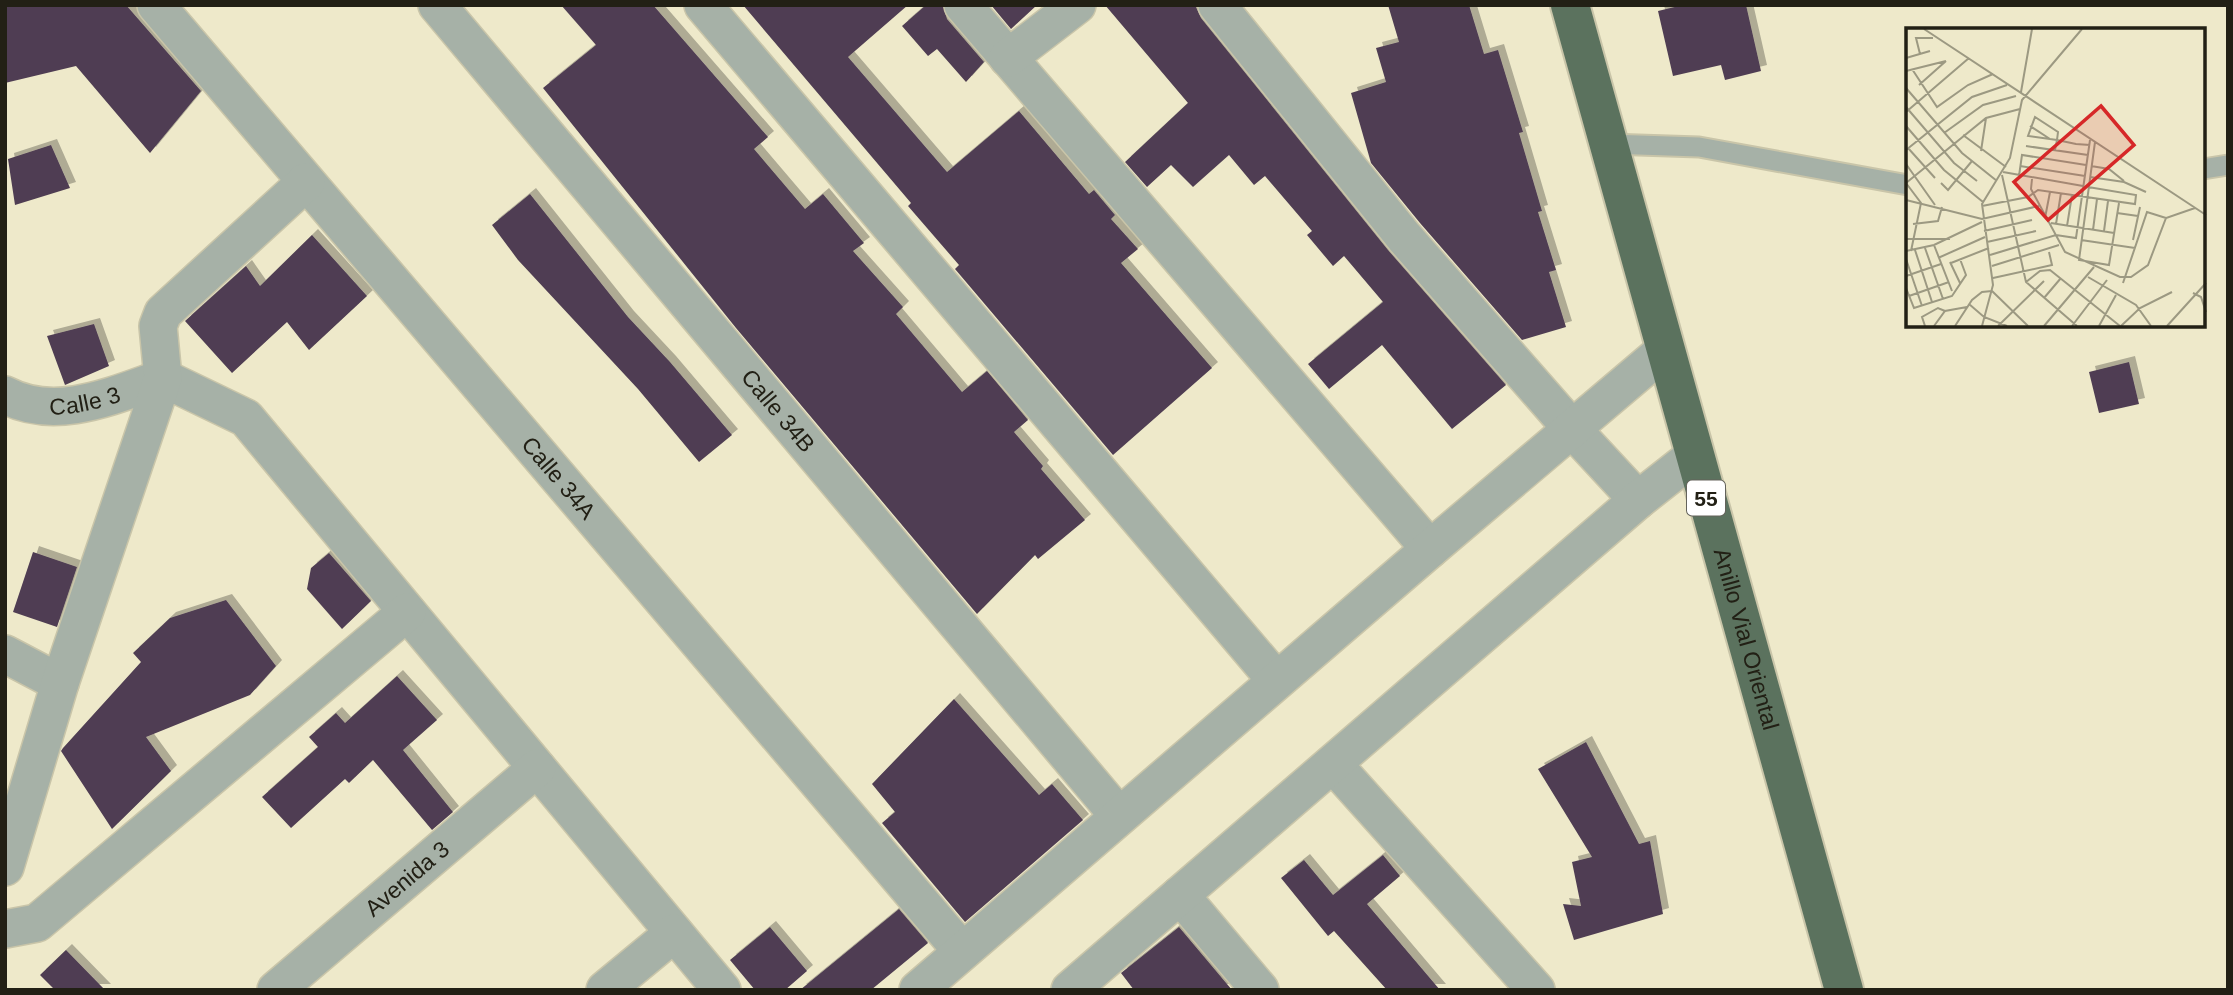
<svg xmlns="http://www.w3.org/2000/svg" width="2233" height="995" viewBox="0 0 2233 995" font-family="Arial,sans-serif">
<defs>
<filter id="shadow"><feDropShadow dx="6" dy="-6" stdDeviation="0" flood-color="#0004"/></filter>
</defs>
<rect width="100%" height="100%" fill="#eee9ca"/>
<path fill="#4f3e52" filter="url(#shadow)" d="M5,5H126L201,91L150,153L76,66L5,83Z
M561,5H653L768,137L754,149L805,209L823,194L864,243L853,251L903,307L896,314L962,392L987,371L1028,420L1014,432L1043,466L1041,469L1085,520L1038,559L1035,555L977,614L736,328L543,88L596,45Z
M743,5H908L848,57L947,172L1019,111L1089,194L1094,190L1115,215L1111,219L1138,249L1121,263L1212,368L1113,455L955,269L959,265L908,206L911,203Z
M926,5H943L947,19L984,62L966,82L937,49L928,56L902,26Z
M991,5H1037L1011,29Z
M1105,5H1195L1201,18L1388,250L1506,385L1452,429L1382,345L1329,389L1308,364L1383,302L1344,256L1333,266L1307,235L1312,231L1265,176L1254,185L1229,155L1193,187L1171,165L1147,187L1125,162L1188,103Z
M1388,5H1469L1484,54L1498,50L1523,132L1519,133L1542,211L1538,212L1556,270L1549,272L1566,327L1522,340L1420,223L1371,163L1351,93L1386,82L1376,48L1399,42Z
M1683,5H1746L1761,71L1725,80L1721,65L1673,76L1658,11Z
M51,145L70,188L15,205L8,159Z
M530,194L628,317L670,362L732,435L699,462L638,389L518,260L492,225Z
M312,235L367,296L309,350L287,322L232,373L185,321L246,266L260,286Z
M94,324L109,366L65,385L47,336Z
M2129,362L2139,404L2099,413L2089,372Z
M33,552L77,567L57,627L13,612Z
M329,553L371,601L342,629L307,589L311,568Z
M226,600L276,666L250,695L146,737L171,771L112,829L61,751L63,748L141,662L133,653L170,618Z
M397,676L437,720L403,750L453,812L432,830L373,760L349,783L345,779L291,828L262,797L318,747L309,737L336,713L345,723Z
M954,699L1039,795L1052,784L1083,820L965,922L882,823L895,812L872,784Z
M1586,742L1639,844L1650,841L1663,914L1574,940L1563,904L1581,906L1572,862L1592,857L1538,769Z
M1383,855L1400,876L1367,904L1440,990H1387L1334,931L1328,936L1281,878L1304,860L1333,895Z
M899,909L928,943L871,990H800Z
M770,927L807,971L785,990H755L730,960Z
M1179,927L1232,990H1134L1121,973Z
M66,950L105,990H55L40,975Z"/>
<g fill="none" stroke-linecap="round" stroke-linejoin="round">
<defs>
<path id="lane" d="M1608,144L1699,147L1908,185
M2203,169L2228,165"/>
<g id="street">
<path id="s1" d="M156,5L962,951"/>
<path id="s2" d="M437,5L1119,816"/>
<path d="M703,5L1276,680"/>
<path d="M963,5L1430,549"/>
<path d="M1217,5L1404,237L1573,430L1638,500"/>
<path d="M1008,58L1077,5"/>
<path id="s3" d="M5,395C56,422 114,395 163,378L246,418L722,990"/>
<path d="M5,654L60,683"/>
<path d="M1333,764L1536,990"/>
<path d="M5,867L60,683L163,378L158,326L163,313L306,182"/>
<path d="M1180,895L1260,990"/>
<path d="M5,929L37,923L407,612"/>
<path id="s4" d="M276,990L537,768"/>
<path d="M605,990L674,933"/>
<path d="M918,990L1430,549L1665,350"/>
<path d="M1070,990L1638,500L1694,456"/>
</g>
<g id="highway">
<path id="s5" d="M1570,5L1844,990"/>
</g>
</defs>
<use href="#lane" stroke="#c9c5a9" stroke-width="23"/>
<use href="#street" stroke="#c9c5a9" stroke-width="40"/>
<use href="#highway" stroke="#c9c5a9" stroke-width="42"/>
<use href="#lane" stroke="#a6b1a7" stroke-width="19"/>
<use href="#street" stroke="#a6b1a7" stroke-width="37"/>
<use href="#highway" stroke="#5b725e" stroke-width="38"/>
</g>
<g text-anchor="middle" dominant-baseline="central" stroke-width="7" stroke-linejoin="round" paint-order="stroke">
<rect fill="#fff" stroke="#64635b" stroke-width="2" x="1687" y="480.5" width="38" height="35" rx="5"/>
<g font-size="21" font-weight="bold" fill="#222015">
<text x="1706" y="498">55</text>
</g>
<g font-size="23" fill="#222015" stroke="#fff">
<text stroke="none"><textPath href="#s3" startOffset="82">Calle 3</textPath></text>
<text stroke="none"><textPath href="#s2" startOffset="530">Calle 34B</textPath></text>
<text stroke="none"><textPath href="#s1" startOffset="621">Calle 34A</textPath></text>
<text stroke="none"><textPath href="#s5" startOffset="658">Anillo Vial Oriental</textPath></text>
<text stroke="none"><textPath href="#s4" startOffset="172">Avenida 3</textPath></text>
</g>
</g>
<g transform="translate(1906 28)">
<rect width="299" height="299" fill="#eee9ca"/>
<path fill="none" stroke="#9c9982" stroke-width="2" d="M18,1L300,187M14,26L10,10H27M0,30L24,23M6,41L31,79L62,57L87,46M0,43L40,33M13,57L40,33M0,60L56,125L91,153M115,64L126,1M0,79L48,135L71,153M0,84L63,30M0,98L38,142L77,174M124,98L144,111M38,105L77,77L110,68M57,107L100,139M189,114L173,232L203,237L213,175M120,118L182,127M2,120L29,150M0,122L66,69L101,57M149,122L151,112L152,104L129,89L122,108L151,112L170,116L184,117M75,123L80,90M0,136L29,177M114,138L179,148M185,138L203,141L218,153M97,144L177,158M96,147L120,254L171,298M113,148L116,127L180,137M184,149L218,154L240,164M126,151L125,161L159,224L214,249H225L242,237L260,190L289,180M0,155L80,90L114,81M0,155L15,175L5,223M35,155L42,162L66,133M0,172L76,191L133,178M76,178L122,169L132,162L229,176L230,167L182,159M211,185L232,188M139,190L144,164M145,195L208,205M7,196L32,193L36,179M150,196L155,165M161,198L166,167M187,202L191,171M78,203L126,192M198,203L202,173M0,211H44M175,212L229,220M227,212L234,179M81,214L130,203M28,217L46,263M19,220L37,271M9,222L26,274M0,223L28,217L76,194M84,227L150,207L170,210L184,112M32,230L79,209M0,231L16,278M44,234L54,255M45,235L83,220M86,238L153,217M0,248L35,236M182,249L230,277L245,298M87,250L146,237L143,224M120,254L134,243L144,242L214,298M217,255L241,184L260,190M0,260L8,280L46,268L60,247L54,231M86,263L122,298M287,265L295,269L300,284M3,268L43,254M138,270L155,250M63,276L78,289L101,298M19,298L16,289L32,280L39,283M28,298L39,283L61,279M49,298L66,272L76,264L86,263M76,298L87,257L76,176L104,130L116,72L176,1M92,298L138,253M138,298L188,239M166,298L201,252M193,298L210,267M215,298L234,280L266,264M261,298L300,255"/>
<path fill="#d62828" fill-opacity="0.15" stroke="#d62828" stroke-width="3.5" d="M195,78L228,117L142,192L108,154Z"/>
<rect width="299" height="299" fill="none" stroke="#222015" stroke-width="3.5"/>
</g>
<rect width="2233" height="995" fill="none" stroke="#222015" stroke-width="14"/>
</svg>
